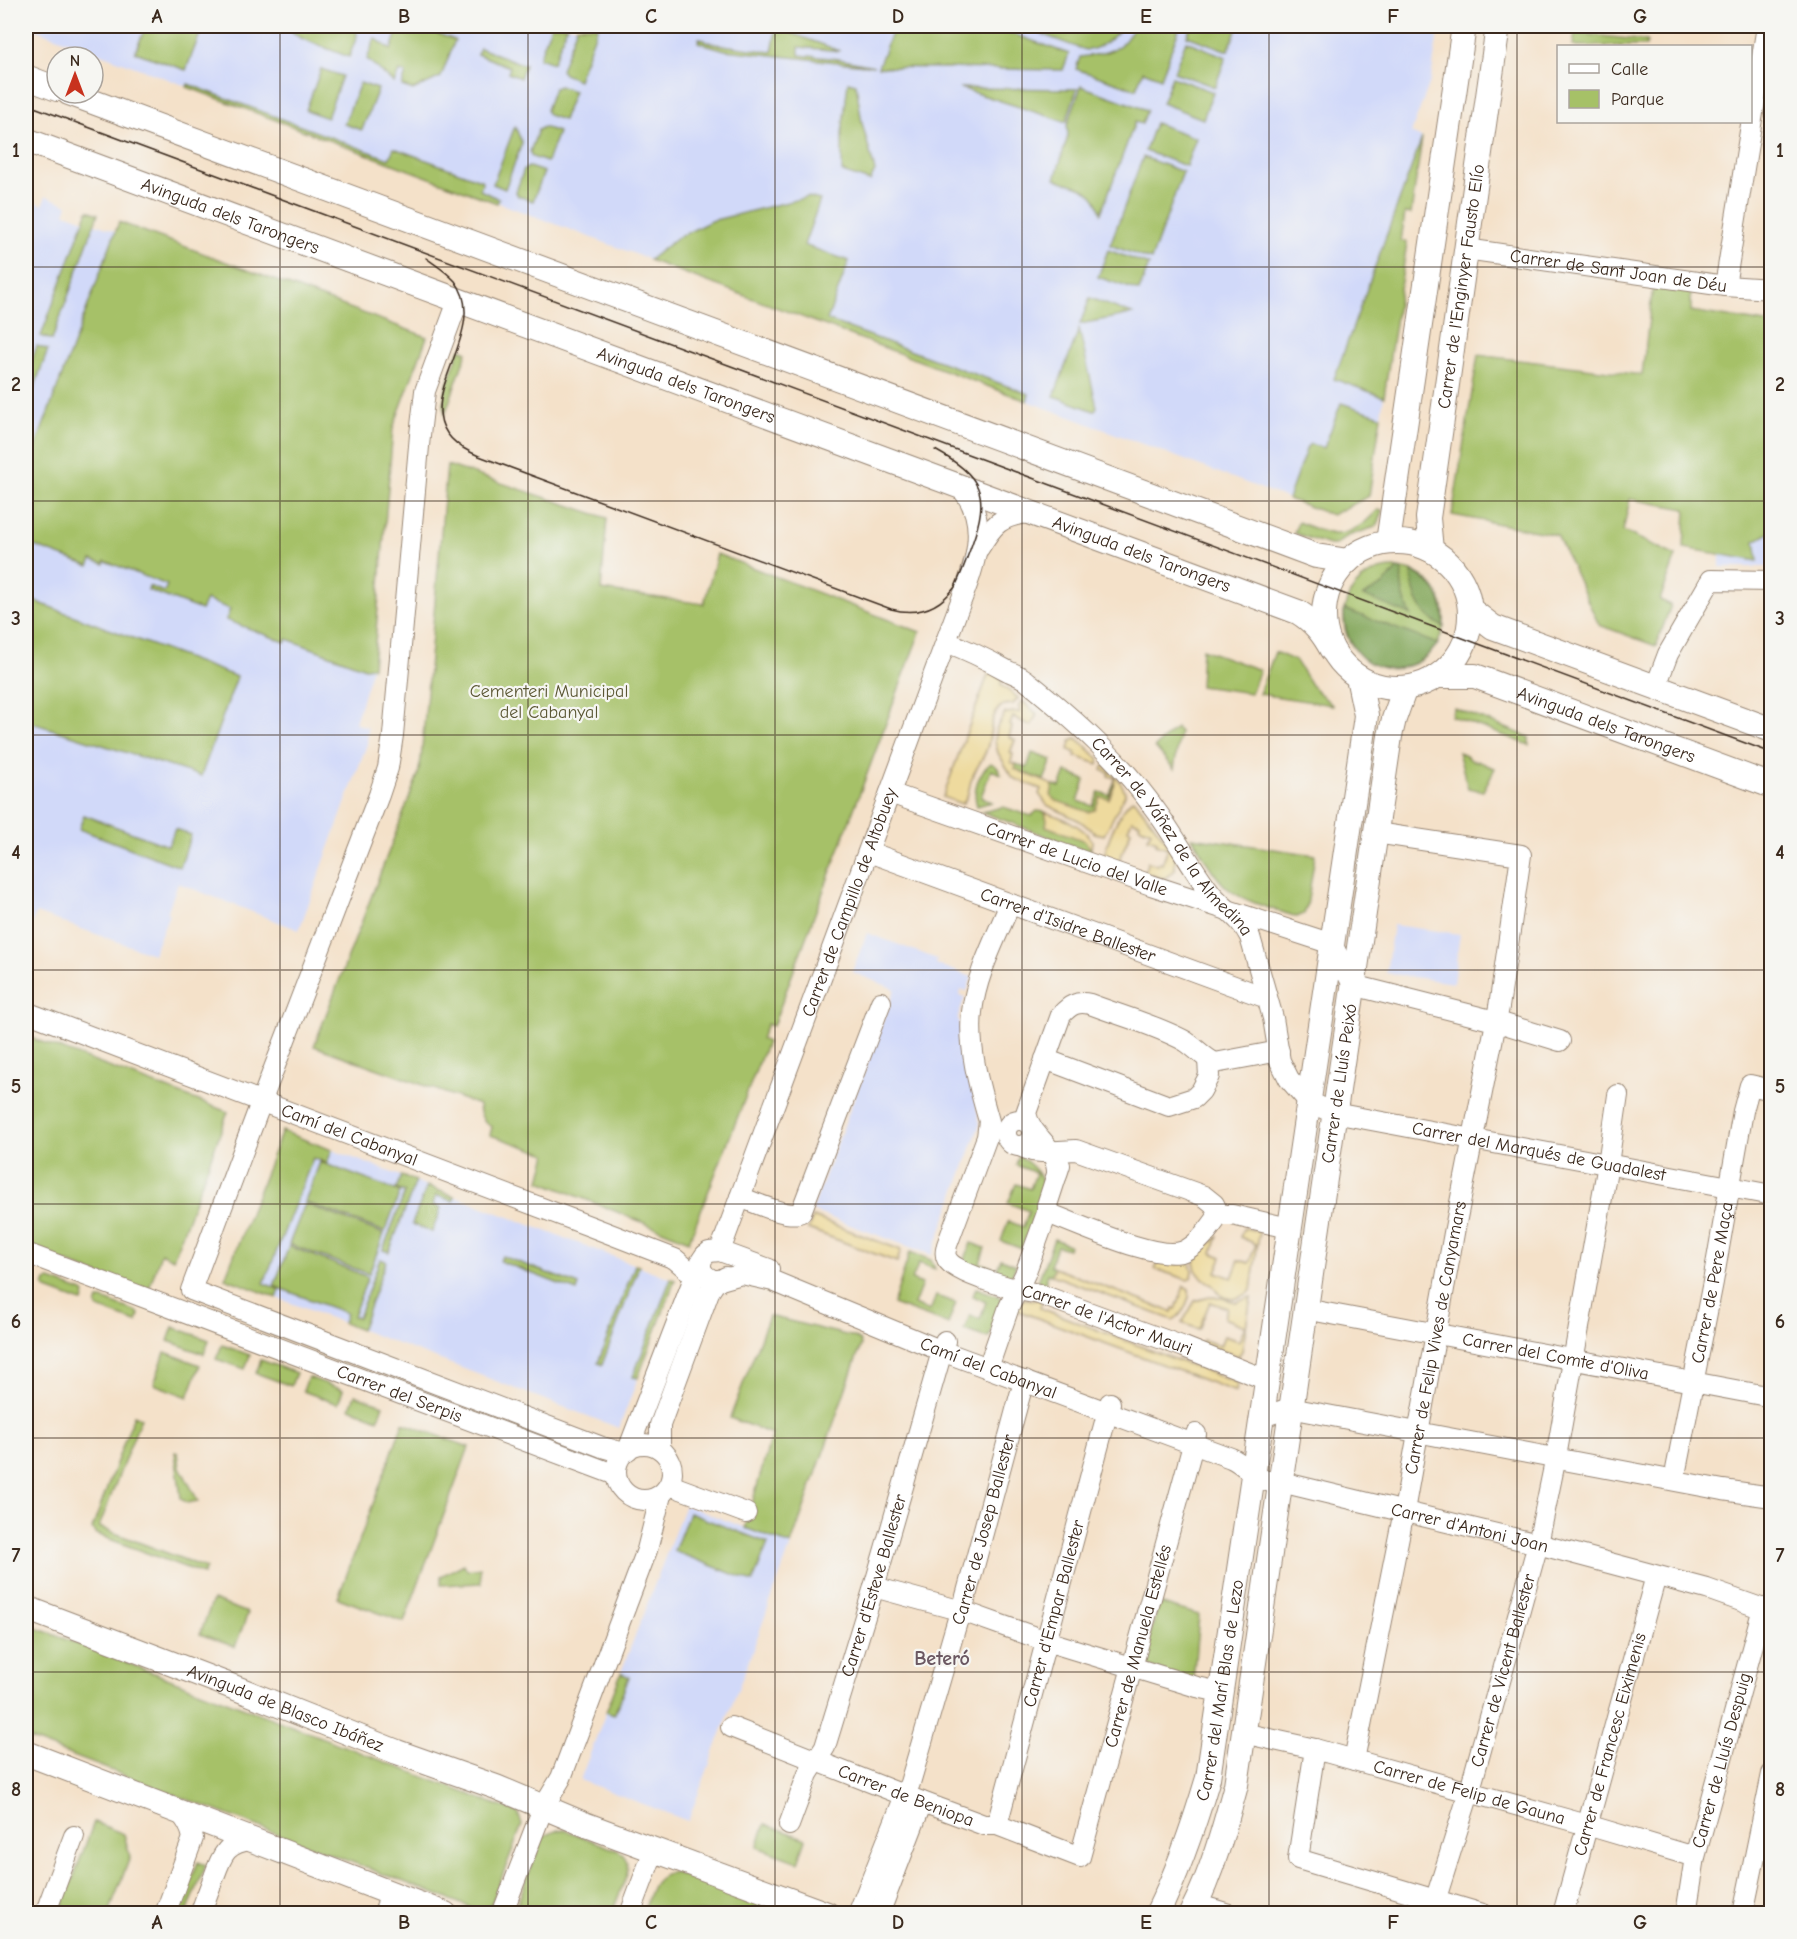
<svg xmlns="http://www.w3.org/2000/svg" width="1797" height="1939" viewBox="0 0 1797 1939" font-family="'Comic Neue',sans-serif">
<rect width="100%" height="100%" fill="#f6f6f2"/>
<filter id="ink" filterUnits="userSpaceOnUse"><feTurbulence type="fractalNoise" baseFrequency=".0167" numOctaves="2"/><feDisplacementMap in="SourceGraphic" scale="12" xChannelSelector="R" yChannelSelector="G"/><feConvolveMatrix kernelMatrix="1 2 1 2 8 2 1 2 1" color-interpolation-filters="sRGB"/></filter>
<filter id="wash" filterUnits="userSpaceOnUse"><feTurbulence type="fractalNoise" baseFrequency=".008" numOctaves="4" result="noise"/><feDisplacementMap in="SourceGraphic" scale="24" xChannelSelector="R" yChannelSelector="G"/><feGaussianBlur stdDeviation="1.35" result="paint"/><feColorMatrix in="noise" values="0 0 0 0 0 0 0 0 0 0 0 0 0 0 0 0 0 1.4 0 .05"/><feComposite in="paint" operator="in"/></filter>
<g filter="url(#wash)">
<rect width="100%" height="100%" fill="#f4e1c9"/>
<path fill="#d1d9f9" d="M26,26H1439L1431,79L1411,133L1422,138L1411,214L1405,213L1401,241L1407,242L1369,496L1332,515Z
M46,196L68,205L65,213L115,231L119,222L427,337L393,428L374,661L355,723L368,728L367,744L299,930L178,883L167,913L169,914L153,954L36,913L26,939V199L43,205Z
M1771,379V497L1764,421Z
M1771,532V567H1720V554L1758,560L1755,541Z
M1393,925L1460,934L1453,983L1386,973Z
M867,933L937,959L936,964L972,977L967,991L961,990L960,995L965,997L958,1017L980,1124L932,1255L812,1211L895,989L852,972Z
M282,1131L675,1280L619,1428L225,1278Z
M685,1505L791,1545L749,1660L688,1821L580,1780Z"/>
<path fill="#a6c167" stroke="#707642" stroke-width="1.5" d="M146,26H203L186,70L135,52Z
M282,26H356L357,36L349,57L303,39Z
M399,26H417L455,40L441,77L413,90L402,86L406,73L399,71L394,83L367,59L375,38L391,50Z
M551,26H567L553,63L539,58Z
M577,26H598L578,80L564,74L561,70Z
M894,26H991L1069,54L1063,70L878,67Z
M1021,26H1047L1062,31L1075,32L1087,30L1097,26H1122C1116,36 1100,49 1088,50C1080,50 1032,30 1021,26Z
M1134,26H1180L1161,78L1143,71L1136,89L1076,69L1080,57C1104,54 1124,51 1134,26Z
M1191,26H1238L1228,51L1187,36Z
M780,29L840,51L799,47V55L839,59L874,66L725,50L698,42L699,38L715,44L772,52L776,31Z
M1575,33L1647,41L1646,46H1573Z
M1186,41L1226,57L1215,87L1174,72Z
M480,48L525,65L520,78L508,73L510,67L477,54Z
M321,69L342,76L327,118L306,110Z
M1172,77L1213,92L1203,119L1162,103Z
M848,82L856,84L862,123L875,171L870,181L842,172V134Z
M360,83L378,89L362,130L344,124Z
M188,84L389,159L394,148L483,181L480,190L499,199L497,203L187,87Z
M559,86L574,91L563,120L548,115L546,110L554,88Z
M1081,86L1147,110L1142,124L1135,122L1101,213C1094,187 1078,187 1055,179L1068,136L1067,126Z
M960,88L1077,89L1066,122Z
M1155,123L1196,138L1186,166L1145,151Z
M515,126L522,143L505,189L493,184Z
M543,127L558,132L547,162L532,157L530,152L538,130Z
M1422,138L1411,214L1405,213L1401,241L1407,242L1384,397L1334,379Z
M1143,157L1183,172L1151,260L1110,245Z
M529,167L544,172L533,201L518,196L516,192L524,169Z
M808,197L820,200L804,245L849,261L827,320L1029,394L1027,401L649,260L677,238L711,221Z
M88,210L98,214L52,340L41,336Z
M119,222L427,337L393,428L373,667L365,668L287,639L285,642L226,620L230,609L206,600L201,610L148,590L149,586L164,592L167,585L105,561L104,564L92,560L89,566L26,543V472Z
M1108,250L1149,265L1139,291L1098,277Z
M1653,286L1691,290V311L1771,324V379L1764,421L1771,497V532L1755,541L1758,561L1684,548L1686,509L1630,499L1623,531L1676,556L1660,600L1671,605L1656,646L1599,625L1557,535L1452,515L1478,355L1642,375Z
M1090,298L1132,314L1080,324Z
M1079,329L1097,407L1094,411L1054,396Z
M37,346L48,350L26,410V376Z
M460,349L467,352L445,414C440,393 453,370 460,349Z
M1341,403L1381,416L1369,496L1332,515L1288,499L1307,447L1310,444L1324,448Z
M447,465L607,518L601,590L704,604L717,554L920,632L773,1026L767,1024L761,1039L767,1042L689,1241L540,1181L547,1154L490,1135L492,1127C484,1123 479,1114 479,1105L314,1046L418,775L421,760Z
M1378,510L1383,511L1379,522L1375,527L1348,536L1335,545H1329L1294,533L1298,522C1326,533 1337,542 1364,523C1369,519 1373,514 1378,510Z
M1344 618a50 50 0 1 1 100 0a50 50 0 1 1-100 0Z
M26,598L237,677L201,776L26,721Z
M1202,649L1260,670L1251,693L1200,686Z
M1275,652L1296,661L1311,685L1332,705L1259,694Z
M1454,708L1529,737V745L1451,716Z
M1176,728L1180,732L1174,769L1155,747Z
M1458,752L1466,756L1471,760C1481,761 1486,766 1495,768L1483,791L1468,788Z
M1032,753L1052,760L1044,780L1014,769L1016,764L1027,768Z
M991,763L997,767L1001,774L991,770L981,797L992,802L977,806C972,790 978,773 991,763Z
M1066,772L1085,780L1078,801L1093,806L1099,792L1109,795L1114,783L1115,784L1109,800L1100,797L1095,810L1088,812L1054,800L1051,795L1053,785L1060,787Z
M1003,807L1031,816L1037,811L1045,812L1047,820L1046,826L1085,841L1090,846V852L982,812Z
M84,815L168,846L175,829L191,835L180,867L79,829Z
M1192,837L1315,855L1307,906L1304,914L1297,917C1277,910 1248,903 1231,891C1214,878 1203,855 1192,837Z
M26,1036L228,1112L173,1259L161,1253L148,1292L26,1248Z
M282,1131L332,1150L327,1163L313,1158L264,1283L280,1290L277,1298L225,1278Z
M1019,1155C1030,1164 1041,1172 1044,1186L1022,1249L1001,1241L1008,1221L1023,1227L1029,1211L1008,1203L1016,1184L1030,1189L1036,1173L1016,1165Z
M320,1162L400,1192L385,1232L305,1202Z
M401,1176L416,1181L389,1252L383,1250L405,1192L396,1189Z
M427,1186L455,1197L453,1201L436,1195L433,1205L441,1208L432,1232L412,1224Z
M305,1204L384,1234L369,1274L289,1244Z
M1054,1239L1069,1245L1068,1249L1057,1246L1050,1266L1054,1268L1052,1275L1048,1274L1044,1286L1038,1281Z
M971,1243L985,1248L980,1263L997,1269L1001,1259L1016,1265L1012,1275L1005,1277L964,1262Z
M289,1246L368,1277L353,1316L358,1318L380,1259L386,1261L361,1330L343,1323L346,1313L274,1286Z
M910,1252L931,1260L935,1269L919,1263L912,1280L922,1284L914,1305L930,1311L936,1296L956,1303L948,1324L893,1304Z
M502,1256L579,1285L577,1291L500,1261Z
M635,1265L639,1266L602,1365L598,1363Z
M671,1278L675,1280L638,1378L633,1377Z
M50,1280L83,1292L85,1294L83,1302L79,1301L47,1289L44,1287L46,1281Z
M976,1288L998,1296L1002,1300L989,1337H984L964,1330L970,1315L980,1319L986,1302L973,1296Z
M102,1299L137,1312L139,1314L137,1322L133,1321L98,1308L96,1306L98,1300Z
M769,1316L854,1337L860,1341L861,1345L791,1545L745,1528L772,1434L730,1418Z
M173,1327L209,1340L204,1354L168,1341Z
M222,1345L250,1355L245,1369L216,1359Z
M165,1352L200,1365L188,1397L154,1384Z
M261,1360L296,1373L291,1386L256,1373Z
M308,1377L343,1390L338,1404L303,1391Z
M355,1395L383,1405L378,1419L350,1408Z
M134,1415L141,1418L99,1527L206,1568L203,1574L96,1534L92,1529Z
M403,1423L469,1447L404,1622L338,1598Z
M175,1452L178,1453L180,1467L198,1501L187,1503L181,1498Z
M689,1513L768,1543L753,1582L674,1551Z
M464,1564L467,1570L480,1568L481,1583L441,1585V1576Z
M213,1600L248,1613L235,1647L200,1634Z
M1159,1603L1199,1615L1193,1681L1142,1665Z
M26,1624L518,1813L522,1825L491,1905L484,1909H475L26,1738Z
M621,1673L629,1677L614,1715L606,1712Z
M94,1822L124,1834L130,1857L109,1913H60Z
M765,1824L806,1839L798,1862L757,1847Z
M558,1830H565L619,1851C627,1857 629,1864 627,1874L612,1913L517,1914V1905L541,1841L545,1835Z
M198,1862L206,1865L187,1913H178Z
M674,1872L786,1913H643C651,1893 650,1877 674,1872Z"/>
<path fill="#84a75c" stroke="#60683d" stroke-width="1.5" d="M1398,568L1402,569C1400,586 1403,600 1411,615L1363,596L1383,585Z
M1412,571C1437,586 1444,598 1444,627C1420,616 1412,596 1412,571Z
M1344,609L1438,644C1401,690 1342,668 1344,609Z"/>
<path fill="#eeda9e" stroke="#94825e" stroke-width="1.5" d="M989,672L1002,679L1001,685L1018,698L1013,704L1003,705C989,714 992,734 987,748C984,759 976,767 972,778C968,788 970,796 962,804L943,797Z
M1022,701L1037,714L1031,726L1013,717L1010,725L1012,727L1009,737L1015,740L1010,753L1013,754L1011,762L1016,764L1015,769L1053,785L1051,795L1054,800L1088,812L1095,810L1100,797L1109,799L1115,784L1114,783L1115,778L1108,776L1109,773L1102,770L1104,765C1112,773 1125,784 1125,795L1104,835L1095,833L1080,821L1047,805L1039,794L1041,789L1013,778L998,753L995,741L997,727L1005,713L1020,712L1019,706Z
M1077,738L1099,759L1098,764L1075,756L1076,753L1069,750L1071,741Z
M1134,799L1171,847L1175,856V870L1165,878L1157,877L1144,872L1148,862L1158,865L1159,863L1162,864L1168,848L1156,844L1157,841L1148,838L1151,831L1139,826L1140,823L1132,820L1128,829L1131,831L1118,863L1105,858C1104,845 1122,805 1134,799Z
M1045,812C1061,817 1083,825 1092,841L1091,849L1085,841L1046,826L1047,820Z
M813,1217L901,1250L897,1262L808,1229Z
M1244,1228L1258,1231L1259,1234L1251,1290C1242,1299 1228,1303 1218,1292C1216,1290 1215,1287 1212,1285C1203,1278 1188,1269 1198,1256C1203,1249 1212,1242 1218,1236L1212,1253L1222,1257L1216,1272L1232,1278L1239,1260L1249,1263L1256,1244L1240,1237Z
M1189,1260L1192,1270L1191,1278L1188,1280L1155,1269L1158,1263L1177,1264Z
M1054,1268L1172,1312L1173,1308L1176,1309L1184,1286L1189,1289C1191,1300 1183,1315 1173,1320L1052,1275Z
M1214,1296L1236,1302L1251,1297L1242,1351L1238,1356L1201,1344L1203,1340L1220,1346L1224,1336L1239,1341L1245,1326L1224,1318L1227,1308L1210,1302L1199,1329L1182,1323L1195,1301Z
M1022,1299L1042,1300L1040,1308L1237,1383L1236,1392L1016,1310Z"/>
</g>
<g filter="url(#ink)">
<g fill="none" stroke-linecap="round" stroke-linejoin="round">
<defs>
<g id="minor">
<path id="s1" d="M1466,249L1725,286L1772,289"/>
<path d="M1725,286L1767,26"/>
<path d="M458,301L425,391L420,435L393,735L388,768L379,795L268,1084L191,1290L602,1447L624,1453"/>
<path d="M979,548C993,525 1000,516 1028,513"/>
<path id="s2" d="M946,642C968,650 988,660 1008,671C1015,674 1023,677 1028,682C1076,721 1121,761 1157,812C1176,838 1191,867 1210,892C1223,909 1240,916 1250,937L1273,1018L1280,1061L1289,1079L1309,1102L1334,1113L1772,1195"/>
<path d="M1656,686L1668,654L1711,580L1772,581"/>
<path id="s3" d="M890,793L1151,885L1332,944L1353,985"/>
<path id="s4" d="M869,852L1267,998"/>
<path id="s5" d="M1010,904C996,938 976,975 972,1012C968,1047 979,1087 989,1121L987,1137L947,1245C946,1250 944,1254 947,1259C955,1275 1021,1291 1039,1294L1184,1347L1267,1380"/>
<path d="M1353,985L1495,1021L1560,1041"/>
<path id="s6" d="M26,1012L592,1227L675,1259L688,1270L701,1269"/>
<path d="M1045,1059L1169,1106L1194,1098L1201,1091L1209,1076L1208,1060"/>
<circle cx="1019" cy="1133" r="13"/>
<path d="M1019,1146L1032,1151L1042,1152L1076,1150L1204,1196L1214,1204L1219,1215"/>
<path d="M1057,1175C1058,1145 1031,1139 1026,1113L1061,1015C1070,1005 1077,1001 1090,1004C1121,1016 1156,1025 1185,1041C1196,1048 1204,1058 1215,1063L1279,1051"/>
<path d="M740,1197C754,1202 789,1219 801,1212L881,1002"/>
<path d="M1047,1213C1076,1223 1157,1262 1184,1251C1199,1244 1210,1228 1219,1215"/>
<path d="M1219,1215H1232L1289,1228"/>
<path id="s7" d="M720,1251L952,625C967,582 996,530 962,489"/>
<path d="M709,1252L720,1251L769,1269"/>
<path id="s8" d="M26,1253L616,1475"/>
<path id="s9" d="M705,1255L701,1261V1269L705,1275L712,1280H721L742,1274L773,1281L942,1351L1231,1458C1252,1468 1255,1484 1281,1482L1538,1544L1707,1589L1772,1612"/>
<path id="s10" d="M1305,1309L1772,1397"/>
<path d="M988,1368L1009,1307L1025,1274L1047,1213V1205L1060,1165"/>
<path d="M1262,1417L1290,1408L1723,1490L1772,1497"/>
<circle cx="644" cy="1472" r="28"/>
<path d="M660,1449V1425L709,1292L715,1283L726,1277"/>
<path d="M628,1450L694,1278L701,1269"/>
<path id="s11" d="M1674,1480L1713,1282L1743,1111L1750,1085L1772,1090"/>
<path d="M670,1485L746,1513"/>
<path d="M874,1587L962,1611L1046,1641L1197,1687L1220,1692"/>
<path id="s12" d="M731,1727L893,1791L984,1825H997L1080,1857L1196,1434"/>
<path id="s13" d="M1243,1733L1315,1749L1587,1825L1695,1857"/>
<path d="M1315,1749L1298,1859L1483,1914"/>
<path id="s14" d="M1354,1760L1404,1511L1454,1233L1499,1007L1521,855L1376,833"/>
<path id="s15" d="M789,1825L808,1774L825,1747L874,1587L945,1341"/>
<path id="s16" d="M997,1825L1110,1403"/>
<path d="M1196,1904L1229,1914"/>
<path d="M45,1914L74,1836"/>
<path d="M165,1914L193,1838C191,1827 186,1820 179,1811"/>
<path d="M200,1914C205,1901 209,1889 214,1877C222,1855 226,1842 252,1840"/>
<path d="M384,1914L391,1893"/>
<path d="M502,1914L543,1808L561,1778L647,1550L661,1495"/>
<path d="M630,1914L654,1850"/>
<path id="s17" d="M858,1914L910,1783L957,1622L962,1611L1020,1395L1025,1381"/>
<path d="M879,1914L922,1802"/>
<path id="s18" d="M1431,1914L1469,1793L1538,1544L1556,1457L1608,1164L1618,1095"/>
<path id="s19" d="M1563,1914L1656,1576"/>
<path id="s20" d="M1686,1914L1695,1857L1763,1608"/>
<path d="M1743,1914L1772,1774"/>
</g>
<g id="major">
<path d="M26,77L57,89"/>
<path d="M69,93L1316,556L1348,561"/>
<path id="s21" d="M26,140L1298,612C1314,622 1323,633 1332,650"/>
<circle cx="1397" cy="615" r="73"/>
<path d="M1388,542L1464,26"/>
<path id="s22" d="M1431,550L1428,518L1498,26"/>
<path d="M1471,610L1493,627L1772,730"/>
<path id="s23" d="M1438,676H1475L1772,786"/>
<path id="s24" d="M26,1608L241,1690L397,1752L496,1787L584,1824L827,1914"/>
<path d="M26,1753L445,1914"/>
<path id="s25" d="M1157,1914C1179,1870 1194,1825 1208,1778L1365,723L1366,715L1358,677"/>
<path id="s26" d="M1191,1914C1212,1873 1224,1829 1236,1785L1390,736L1394,719L1405,688"/>
</g>
</defs>
<use href="#minor" stroke="#988674" stroke-width="22"/>
<use href="#major" stroke="#988674" stroke-width="26"/>
<use href="#minor" stroke="#fff" stroke-width="20"/>
<use href="#major" stroke="#fff" stroke-width="24"/>
<path stroke="#3b2a1e" stroke-width="1.5" d="M26,104L1772,753
M426,258C436,265 447,272 455,281C498,337 384,418 479,456L891,609C917,616 939,608 955,587C962,573 967,558 972,544C990,494 982,476 935,450"/>
</g>
</g>
<path fill="none" stroke="#3b2a1e" stroke-width="1.5" stroke-opacity="0.55" d="M280,26V1914M528,26V1914M775,26V1914M1022,26V1914M1269,26V1914M1517,26V1914M26,267H1772M26,501H1772M26,735H1772M26,970H1772M26,1204H1772M26,1438H1772M26,1672H1772"/>
<g text-anchor="middle" dominant-baseline="central" stroke-width="4.5" stroke-linejoin="round" paint-order="stroke">
<g font-size="18" fill="#3b2a1e" stroke="#f6f6f2">
<text stroke="none"><textPath href="#s21" startOffset="218">Avinguda dels Tarongers</textPath></text>
<text stroke="none"><textPath href="#s1" startOffset="154">Carrer de Sant Joan de Déu</textPath></text>
<text stroke="none"><textPath href="#s22" startOffset="266">Carrer de l'Enginyer Fausto Elío</textPath></text>
<text stroke="none"><textPath href="#s21" startOffset="704">Avinguda dels Tarongers</textPath></text>
<text stroke="none"><textPath href="#s21" startOffset="1190">Avinguda dels Tarongers</textPath></text>
<text stroke="none"><textPath href="#s23" startOffset="177">Avinguda dels Tarongers</textPath></text>
<text stroke="none"><textPath href="#s2" startOffset="304">Carrer de Yáñez de la Almedina</textPath></text>
<text stroke="none"><textPath href="#s3" startOffset="198">Carrer de Lucio del Valle</textPath></text>
<text stroke="none"><textPath href="#s7" startOffset="372">Carrer de Campillo de Altobuey</textPath></text>
<text stroke="none"><textPath href="#s4" startOffset="212">Carrer d'Isidre Ballester</textPath></text>
<text stroke="none"><textPath href="#s26" startOffset="846">Carrer de Lluís Peixó</textPath></text>
<text stroke="none"><textPath href="#s6" startOffset="346">Camí del Cabanyal</textPath></text>
<text stroke="none"><textPath href="#s2" startOffset="846">Carrer del Marqués de Guadalest</textPath></text>
<text stroke="none"><textPath href="#s11" startOffset="201">Carrer de Pere Maça</textPath></text>
<text stroke="none"><textPath href="#s5" startOffset="544">Carrer de l'Actor Mauri</textPath></text>
<text stroke="none"><textPath href="#s14" startOffset="430">Carrer de Felip Vives de Canyamars</textPath></text>
<text stroke="none"><textPath href="#s10" startOffset="255">Carrer del Comte d'Oliva</textPath></text>
<text stroke="none"><textPath href="#s9" startOffset="326">Camí del Cabanyal</textPath></text>
<text stroke="none"><textPath href="#s8" startOffset="399">Carrer del Serpis</textPath></text>
<text stroke="none"><textPath href="#s9" startOffset="836">Carrer d'Antoni Joan</textPath></text>
<text stroke="none"><textPath href="#s17" startOffset="405">Carrer de Josep Ballester</textPath></text>
<text stroke="none"><textPath href="#s15" startOffset="255">Carrer d'Esteve Ballester</textPath></text>
<text stroke="none"><textPath href="#s16" startOffset="219">Carrer d'Empar Ballester</textPath></text>
<text stroke="none"><textPath href="#s12" startOffset="592">Carrer de Manuela Estellés</textPath></text>
<text stroke="none"><textPath href="#s18" startOffset="254">Carrer de Vicent Ballester</textPath></text>
<text stroke="none"><textPath href="#s25" startOffset="234">Carrer del Marí Blas de Lezo</textPath></text>
<text stroke="none"><textPath href="#s24" startOffset="278">Avinguda de Blasco Ibáñez</textPath></text>
<text stroke="none"><textPath href="#s19" startOffset="176">Carrer de Francesc Eiximenis</textPath></text>
<text stroke="none"><textPath href="#s20" startOffset="158">Carrer de Lluís Despuig</textPath></text>
<text stroke="none"><textPath href="#s13" startOffset="234">Carrer de Felip de Gauna</textPath></text>
<text stroke="none"><textPath href="#s12" startOffset="188">Carrer de Beniopa</textPath></text>
</g>
<g font-size="18" fill="#5b5734" stroke="#f6f6f2">
<text x="549" y="691">Cementeri Municipal<tspan x="549" dy="21">del Cabanyal</tspan></text>
</g>
<g font-size="20" font-weight="bold" fill="#6b5862" stroke="#f6f6f2">
<text x="942" y="1658">Beteró</text>
</g>
</g>
<rect width="1797" height="1939" fill="none" stroke="#f6f6f2" stroke-width="66"/>
<rect x="1557" y="45" width="195" height="78" fill="#f6f6f2" stroke="#aba49d" stroke-width="1.5"/>
<rect x="1569" y="64" width="30" height="9" fill="#ffffff" stroke="#aba49d" stroke-width="1.5"/>
<text x="1611" y="75" font-size="18" fill="#3b2a1e">Calle</text>
<rect x="1569" y="90" width="30" height="18" fill="#a6c167" stroke="#aba49d" stroke-width="1.5"/>
<text x="1611" y="105" font-size="18" fill="#3b2a1e">Parque</text>
<g transform="translate(75 75)"><circle r="28" fill="#f6f6f2" stroke="#aba49d" stroke-width="1.5"/>
<path d="M0-4.5L10 22L0 15L-10 22Z" fill="#c8321e"/>
<text y="-9" font-size="16" font-weight="bold" text-anchor="middle" fill="#3b2a1e">N</text>
</g>
<rect x="33" y="33" width="1731" height="1873" fill="none" stroke="#3b2a1e" stroke-width="2"/>
<g font-size="20" text-anchor="middle" font-weight="bold" fill="#3b2a1e">
<text x="157" y="23">A</text>
<text x="404" y="23">B</text>
<text x="651" y="23">C</text>
<text x="898" y="23">D</text>
<text x="1146" y="23">E</text>
<text x="1393" y="23">F</text>
<text x="1640" y="23">G</text>
<text x="16" y="157">1</text>
<text x="1780" y="157">1</text>
<text x="16" y="391">2</text>
<text x="1780" y="391">2</text>
<text x="16" y="625">3</text>
<text x="1780" y="625">3</text>
<text x="16" y="859">4</text>
<text x="1780" y="859">4</text>
<text x="16" y="1093">5</text>
<text x="1780" y="1093">5</text>
<text x="16" y="1328">6</text>
<text x="1780" y="1328">6</text>
<text x="16" y="1562">7</text>
<text x="1780" y="1562">7</text>
<text x="16" y="1796">8</text>
<text x="1780" y="1796">8</text>
<text x="157" y="1929">A</text>
<text x="404" y="1929">B</text>
<text x="651" y="1929">C</text>
<text x="898" y="1929">D</text>
<text x="1146" y="1929">E</text>
<text x="1393" y="1929">F</text>
<text x="1640" y="1929">G</text>
</g>
</svg>
